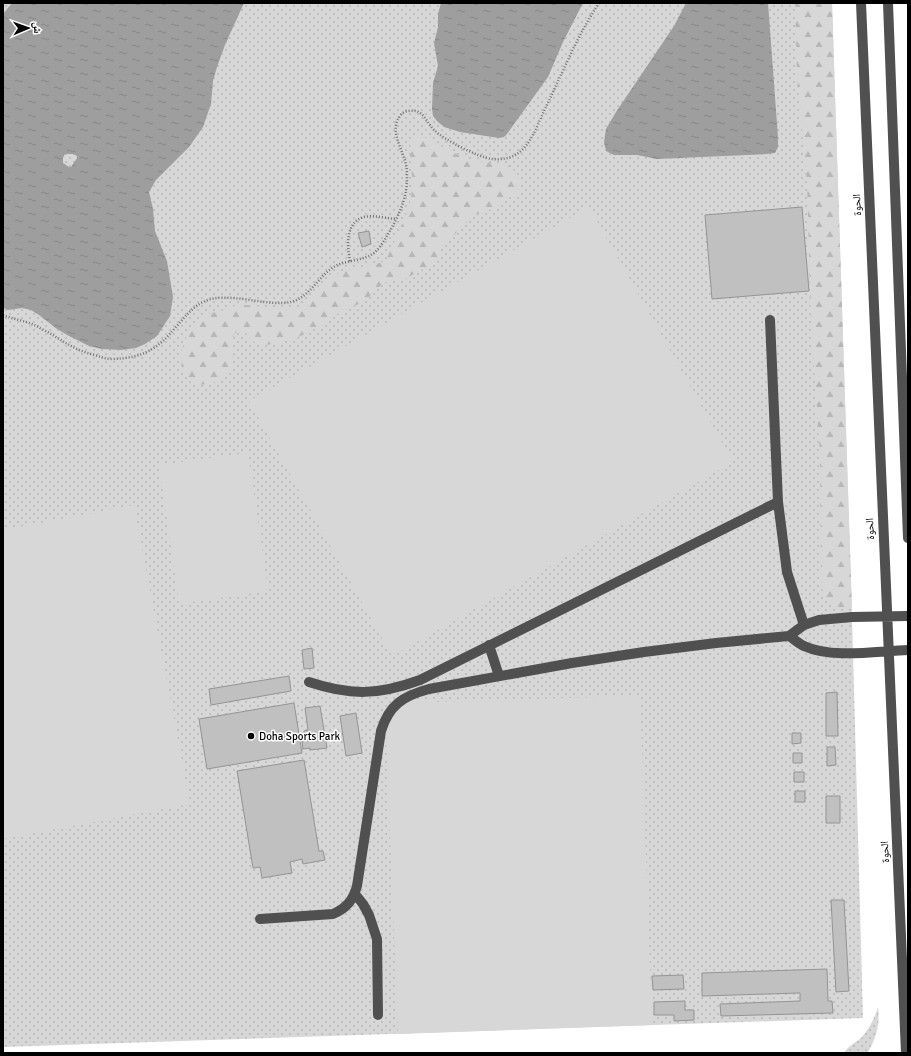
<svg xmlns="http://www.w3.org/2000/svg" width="911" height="1056" viewBox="0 0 911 1056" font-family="Signika,'Noto Naskh Arabic',sans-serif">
<defs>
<pattern id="grass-dots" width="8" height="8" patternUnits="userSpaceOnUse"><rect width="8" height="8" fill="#d7d7d7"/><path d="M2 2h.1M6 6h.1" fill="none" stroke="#b7b7b7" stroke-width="1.8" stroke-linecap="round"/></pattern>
<pattern id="forest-firs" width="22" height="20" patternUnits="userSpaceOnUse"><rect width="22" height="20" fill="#d7d7d7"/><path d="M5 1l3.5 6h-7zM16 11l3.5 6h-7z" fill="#b7b7b7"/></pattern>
<pattern id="water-ripples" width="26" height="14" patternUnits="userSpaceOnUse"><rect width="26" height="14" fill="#9e9e9e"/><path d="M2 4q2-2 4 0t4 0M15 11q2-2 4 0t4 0" fill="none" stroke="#868686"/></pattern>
</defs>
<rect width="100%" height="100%" fill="#fff"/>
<path fill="url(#grass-dots)" d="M3,3H832L852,617L863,1018L3,1047Z
M878,1007C880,1024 877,1037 868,1052L867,1053H844C848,1046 855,1043 861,1038C869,1029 875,1018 878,1007Z"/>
<path fill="url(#forest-firs)" d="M795,3H832L852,609L838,608L832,604L823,594L821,578L820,455L811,322L807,182L797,76Z
M421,137C434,138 442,148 454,153C471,161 489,163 507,165C516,170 520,179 520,190L516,195L505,199L498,208L480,212L471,218L454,235L444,241L441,246L438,258L434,263L403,280L398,281H388L382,284L365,301L327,319L318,327L297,338L274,344L263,345L252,341L245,332L239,331L234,334C232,344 234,353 233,362C231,381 209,385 194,385C183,374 178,361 183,346C188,332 199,316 215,312C218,311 223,311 226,309C233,307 237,304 244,305C261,306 277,312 295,308C309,305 316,289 327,281C344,266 366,268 386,261C395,237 409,217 412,191C414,175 408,158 411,142L415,138Z"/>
<path fill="#d7d7d7" d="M589,207L733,462L392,656L249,401Z
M248,453L268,591L179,604L159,465Z
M134,505L190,804L3,839V530Z
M640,696L652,1025L398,1034L386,736C387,729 388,723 391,718C400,703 420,693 435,702Z"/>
<path fill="url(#water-ripples)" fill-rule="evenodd" d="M12,3H244L225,45L217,67L213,81L211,104L203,127L189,147L156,180L149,192L153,209L155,231L167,261L173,297L170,316L157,336L145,344L136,348L121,350L102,349L89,346L69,336L57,329L39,315L31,310L22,308L8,310L3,308V14ZM65,154H73L77,156V158L71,167H69L63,163V158Z
M441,3H583L563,42L548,77L507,134L504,137L499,138L460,132L444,127L437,121L433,116L432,109L433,83L438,66L434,43L438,27V14Z
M686,3H768L778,137V147L775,153L767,154L657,159L637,155H614L606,151L604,142L606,129L616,112L674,26Z"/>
<path fill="#c0c0c0" stroke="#949494" d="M802,207L809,291L712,299L705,215Z
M369,231L371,244L362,247L358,233Z
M312,648L314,668L304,669L302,650Z
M289,676L291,691L211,705L209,689Z
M837,692L838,736H826V693Z
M294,703L302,753L207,769L199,719Z
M320,706L327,748L310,750V748L303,749L302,741H305L304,731L308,730L305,708Z
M356,713L362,753L346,756L340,716Z
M792,733H801V743L792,744Z
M827,747H835L836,765L827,766Z
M793,753H802V763H793Z
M304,760L319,851H323L325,860L303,864L302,859L290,862L292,873L262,878L260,867L253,868L237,771Z
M794,772H804V782H794Z
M795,791H805V802H795Z
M826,796H840V823H826Z
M831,900H844L849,991L836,992Z
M827,969L828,1001H832L833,1013L721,1016L720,1004L800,1001V993L702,996V973Z
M683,975L684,989L653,990L652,976Z
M685,1001V1010H694V1020L674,1021V1015H654V1002Z"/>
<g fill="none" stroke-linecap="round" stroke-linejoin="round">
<path stroke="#727272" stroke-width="2.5" stroke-dasharray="1 2" stroke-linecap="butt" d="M350,261C347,247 345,222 364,217C374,215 385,218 395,219
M3,315C15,320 29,321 40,328C60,338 72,350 95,355C101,357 106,359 112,359C142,358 157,350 176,327C185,317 192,307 205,301C225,292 260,304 283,303C308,302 314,281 332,268C345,259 365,262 376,251C380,247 384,241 387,236C397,219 407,200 407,179C407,172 407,165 404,158C400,145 390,129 400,116C403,111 410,110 416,111C424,113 428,124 434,130C444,140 478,157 492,159C503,160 513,158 521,151C533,140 538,123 545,109C562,74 577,36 599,3"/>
<path stroke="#505050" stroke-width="10" d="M861,3L906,1053
M888,3L908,538
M770,320L778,502L787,572L804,625
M789,636C794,639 799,644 804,646C832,659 877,651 908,650
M489,645L499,676
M309,682C351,696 379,695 420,680L778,502
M355,894L363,904L369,915L377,939L378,1015
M260,919L333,914C347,908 353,900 357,886L381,731C389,705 403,696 429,689L572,663L644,652L716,643L789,636L804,625L819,620L852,617L908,616"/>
</g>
<circle fill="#000" stroke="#fff" stroke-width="1.5" cx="251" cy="736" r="4"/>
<g text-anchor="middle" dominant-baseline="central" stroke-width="3" stroke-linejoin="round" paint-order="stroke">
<g font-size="11" fill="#000" stroke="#fff">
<text transform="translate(857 205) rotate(-92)">الحوة</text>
<text transform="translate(870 529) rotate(-92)">الحوة</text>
<text transform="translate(885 852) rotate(-93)">الحوة</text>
</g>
<g font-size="11" fill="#000" stroke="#fff" text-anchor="start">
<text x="259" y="736">Doha Sports Park</text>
</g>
</g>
<rect width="911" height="1056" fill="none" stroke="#000000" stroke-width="8"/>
<g transform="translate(28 28) rotate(88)" stroke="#ffffff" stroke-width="3" paint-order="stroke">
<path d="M0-3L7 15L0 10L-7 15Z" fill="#000000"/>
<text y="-6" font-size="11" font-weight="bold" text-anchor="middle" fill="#000000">ش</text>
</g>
</svg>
